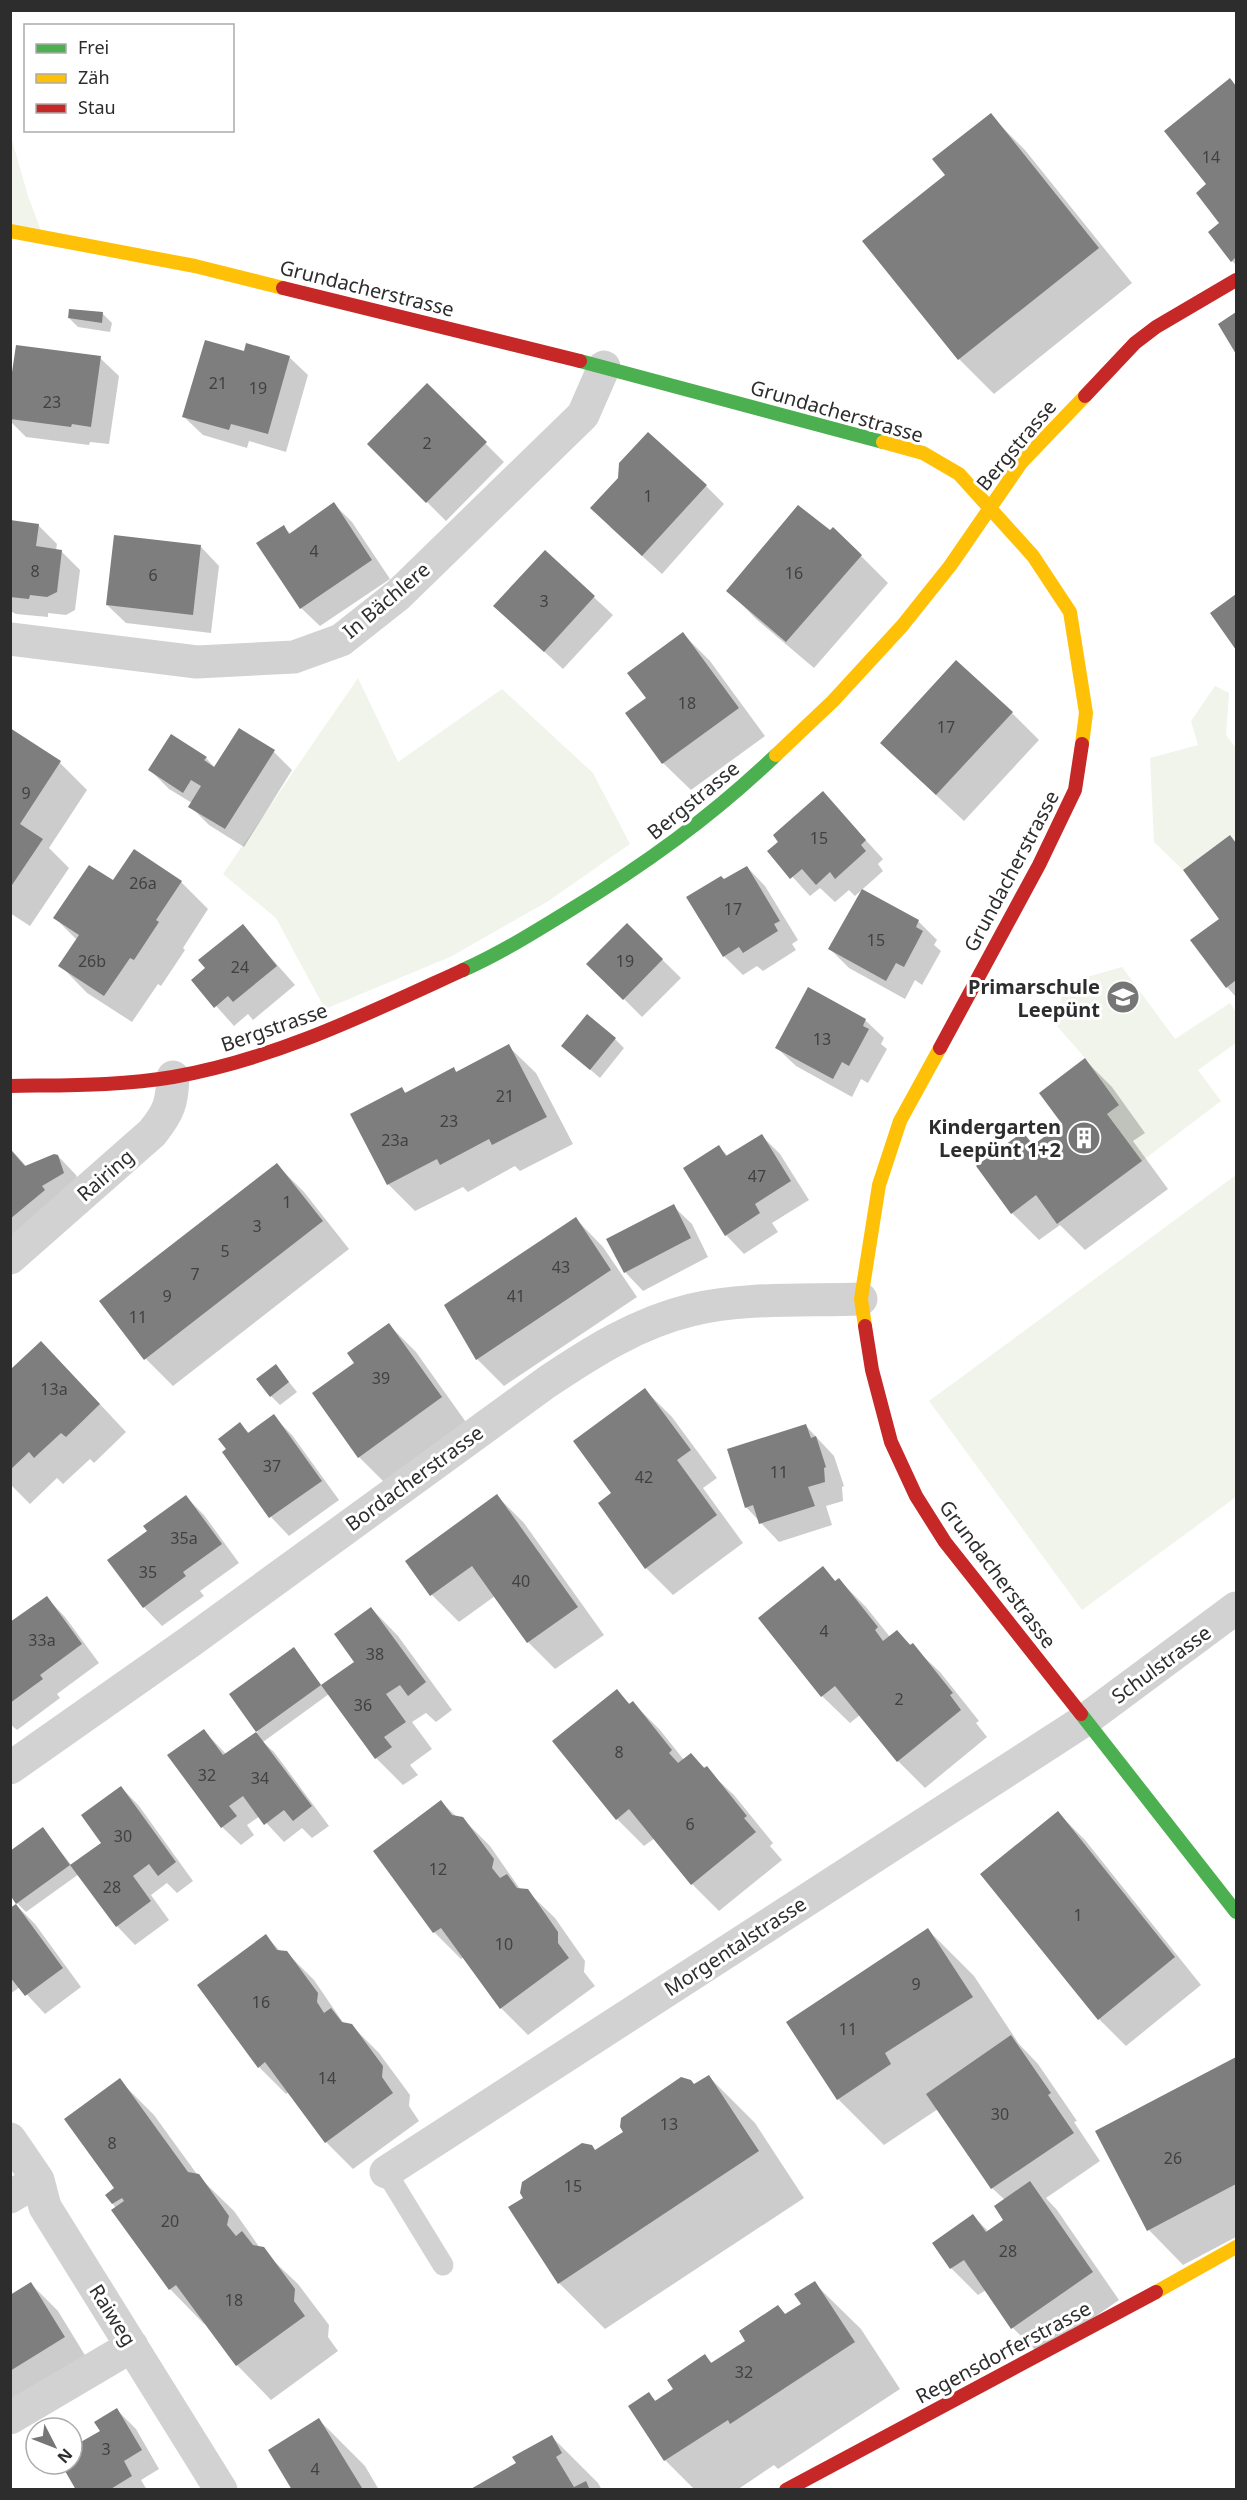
<svg xmlns="http://www.w3.org/2000/svg" width="1247" height="2500" viewBox="0 0 1247 2500" font-family="'Noto Sans',sans-serif">
<rect width="100%" height="100%" fill="#fff"/>
<path fill="#f1f4eb" d="M10,133L28,196L43,236L11,231Z
M358,678L398,762L502,689L593,773L630,844L547,902L450,957L325,1009L276,918L223,874Z
M1215,686L1229,693L1226,735L1236,748V843L1230,835L1183,870L1154,842L1150,758L1198,745L1191,721Z
M1122,967L1175,1039L1230,1003L1236,1012V1043L1198,1070L1221,1101L1142,1161L1107,1114L1119,1105L1085,1058L1057,1026L1063,984Z
M1236,1175V1497L1082,1610L929,1401Z"/>
<path fill="#0003" d="M1230,80L1236,87V265L1232,261L1208,184Z
M990,115L1025,150L1132,283L994,394L959,359L865,241L947,175Z
M103,314L112,323L110,332L78,327L69,318Z
M1236,314V352L1220,324Z
M246,353L289,357L308,375L286,452L249,441L247,448L203,435L184,417Z
M100,358L119,376L109,444L90,442L89,445L26,437L10,421V397Z
M427,385L504,462L446,521L369,444Z
M706,486L724,504L662,574L610,527Z
M334,504L352,522L390,579L320,626L301,608L283,527L291,534Z
M10,521L38,525L57,544L56,550L61,551L80,570L75,610L66,615L48,613V617L16,614L10,611Z
M201,547L219,566L211,633L126,623L107,605Z
M545,552L613,615L563,669L495,606Z
M861,556L888,583L814,668L755,618L728,590Z
M1236,596V647L1212,614Z
M683,634L710,661L765,736L691,790L663,763L627,713L648,698Z
M1012,713L1039,740L964,821L909,770Z
M10,730L60,763L87,790L49,848L69,868L30,926L10,913Z
M274,752L292,770L244,847L209,825L190,806L192,803L169,789L150,770L206,758L215,768Z
M823,793L883,859L878,864L883,871L855,896L849,890L835,902L820,888L810,896L769,851Z
M1230,837L1236,843V997L1227,987L1221,920Z
M747,867L765,886L798,940L792,944L796,950L763,971L757,966L743,975L724,956V881Z
M181,882L208,909L183,948L185,950L161,986L158,984L132,1022L87,993L60,965L77,940L55,918L114,883Z
M918,921L937,940L934,945L941,951L922,985L915,980L905,999L849,968L830,949Z
M627,925L681,978L642,1017L589,964Z
M243,926L295,985L253,1020L248,1014L234,1026L193,980L207,969Z
M865,1020L884,1038L881,1044L887,1049L868,1083L861,1079L852,1097L796,1066L777,1048Z
M615,1039L624,1048L600,1078L563,1046Z
M508,1046L536,1073L573,1144L520,1171L515,1166L468,1192L463,1187L415,1211L388,1184L401,1088L406,1093L453,1069L458,1073Z
M1085,1060L1112,1087L1145,1133L1133,1141L1168,1189L1085,1250L1060,1225L1039,1240L1012,1213L1023,1134L1035,1145L1064,1124Z
M762,1136L780,1154L809,1200L772,1223L778,1232L744,1254L726,1235L685,1168L719,1147L728,1156Z
M10,1148L26,1166L58,1156L76,1175L82,1192L10,1239Z
M277,1165L304,1192L349,1249L173,1386L146,1359L101,1301Z
M673,1206L692,1224L708,1257L643,1291L625,1272Z
M576,1219L603,1247L637,1297L504,1386L477,1359L446,1305Z
M389,1325L416,1352L468,1425L386,1484L359,1457L356,1363Z
M276,1366L297,1392L280,1405L271,1396Z
M10,1368L68,1370L126,1432L94,1463L90,1459L63,1484L57,1478L30,1504L10,1484Z
M645,1390L672,1417L717,1478L703,1488L743,1543L673,1595L646,1568L614,1494Z
M273,1416L292,1435L339,1500L289,1536L271,1517L224,1452L240,1424L249,1433Z
M806,1426L834,1456L844,1486L842,1487L843,1501L826,1506L832,1525L779,1542L746,1507Z
M497,1496L524,1523L604,1635L555,1669L528,1642L495,1596L459,1622L432,1595L407,1561Z
M186,1497L204,1515L239,1563L200,1591L204,1596L162,1626L144,1607L110,1560L149,1532Z
M823,1568L836,1582L839,1580L866,1607L890,1637L897,1632L940,1672L979,1721L976,1723L987,1737L925,1788L898,1761L860,1715L850,1723L822,1696L760,1618Z
M47,1598L65,1617L99,1663L57,1694L60,1698L17,1730L10,1724V1624Z
M371,1608L398,1636L452,1710L436,1722L426,1713L412,1722L432,1749L410,1765L418,1775L403,1785L376,1758L329,1694L263,1742L274,1752L329,1826L312,1838L302,1828L284,1842L260,1816L247,1825L254,1835L241,1845L222,1827L204,1731L226,1754L258,1732L231,1694L294,1649L322,1686L356,1662Z
M617,1691L631,1705L633,1703L660,1730L684,1760L691,1755L734,1795L773,1843L770,1846L782,1860L719,1911L692,1884L655,1838L644,1846L617,1819Z
M121,1787L139,1806L193,1881L177,1893L167,1883L151,1895L169,1920L135,1945L117,1926L79,1874L26,1912L17,1903L43,1829L72,1866L103,1843Z
M441,1802L457,1817L462,1818L490,1846L520,1889L527,1891L555,1918L585,1961L584,1972L595,1986L528,2035L501,2008L464,1957L461,1959L434,1932Z
M1058,1813L1085,1840L1201,1985L1126,2046L1099,2019Z
M16,1905L35,1924L81,1987L45,2014L20,1987L10,1994V1909Z
M928,1930L974,1976L1019,2044L1038,2064L1077,2121L1074,2122L1100,2161L1046,2198L1057,2210L1119,2300L1040,2355L1013,2328L986,2290L978,2295L951,2268L973,2216L989,2232L1005,2220V2200L992,2188L938,2109L884,2145L838,2099Z
M266,1936L281,1952L287,1953L314,1980L344,2024L351,2025L379,2053L410,2095L409,2106L419,2121L353,2169L326,2142L289,2092L286,2094L259,2067Z
M1236,2059V2237L1183,2265L1149,2230L1097,2132Z
M709,2077L755,2123L804,2198L605,2329L559,2283L695,2085Z
M119,2080L154,2115L199,2177L234,2211L260,2248L298,2284L329,2325L328,2337L338,2351L271,2400L237,2365L206,2323L204,2324L170,2289L107,2195L116,2189Z
M814,2283L861,2329L900,2389L778,2469L774,2465L737,2490H695L665,2460L630,2407L649,2394L657,2402L675,2390L705,2356L713,2364L747,2342L778,2307L786,2315L803,2304Z
M31,2284L58,2311L91,2365L22,2408L10,2396V2297Z
M117,2410L136,2429L159,2469L141,2480L147,2490H77L63,2464H72V2449L102,2432Z
M319,2420L365,2466L379,2490H293Z
M552,2437L598,2483L602,2490H472L518,2464Z"/>
<path fill="#7e7e7e" d="M1230,78L1236,86V257L1231,262L1208,232L1219,223L1196,193L1206,184L1164,131Z
M991,113L1099,248L958,360L862,241L945,175L932,159Z
M69,309L103,312L102,323L68,318Z
M1236,312V354L1218,324Z
M205,340L244,351L246,343L290,356L268,434L231,424L229,430L182,417Z
M16,345L101,356L91,427L72,424L71,427L10,419V386Z
M427,383L487,442L426,503L367,444Z
M648,432L707,485L642,556L590,508L618,478L619,463Z
M334,502L372,560L300,609L256,543L284,525L289,534Z
M798,505L830,530L833,527L862,555L786,642L726,591Z
M10,520L39,524L36,546L62,550L57,592L47,597L30,595L29,599L10,597Z
M114,535L201,545L193,615L106,605Z
M545,550L595,596L544,652L493,606Z
M1236,594V650L1210,613Z
M683,632L739,708L662,764L625,713L646,698L627,673Z
M956,660L1013,712L936,795L880,743Z
M10,728L61,761L20,824L43,839L10,888Z
M239,728L275,750L225,829L188,807L201,786L191,780L183,793L148,770L171,734L207,757L204,760L214,767Z
M823,791L866,840L861,845L866,851L835,879L830,872L816,885L802,869L790,879L767,851L778,842L773,835Z
M1230,835L1236,843V980L1226,988L1190,940L1219,919L1183,870Z
M134,849L182,881L156,920L159,922L134,960L130,958L104,996L58,966L79,935L53,918L89,865L113,880Z
M747,866L780,921L774,924L778,931L743,953L739,947L723,957L686,897L721,876L724,879Z
M862,889L919,920L916,927L923,931L904,967L896,963L886,981L828,949Z
M627,923L663,959L623,1000L586,964Z
M243,924L277,966L233,1002L228,996L214,1008L191,980L205,968L198,960Z
M808,987L866,1019L863,1026L869,1029L849,1066L842,1062L833,1079L775,1048Z
M587,1014L616,1038L590,1070L561,1046Z
M509,1044L547,1117L492,1145L489,1139L440,1165L437,1159L387,1185L350,1114L402,1087L405,1093L454,1067L456,1072Z
M1085,1058L1119,1105L1107,1114L1142,1161L1057,1224L1036,1195L1011,1214L976,1166L1023,1132L1033,1145L1062,1124L1039,1093Z
M762,1134L791,1181L755,1204L760,1213L725,1236L683,1168L719,1145L726,1156Z
M10,1149L25,1166L54,1154L58,1155L64,1173L42,1186L45,1190L10,1219Z
M277,1163L323,1221L144,1360L99,1301Z
M674,1204L691,1238L624,1273L606,1239Z
M576,1217L611,1270L476,1360L444,1305Z
M389,1323L442,1397L358,1458L312,1393L354,1363L347,1353Z
M41,1341L100,1404L66,1437L61,1433L34,1458L29,1452L10,1470V1366L12,1368Z
M276,1364L289,1382L270,1397L256,1379Z
M645,1388L691,1450L677,1460L717,1515L645,1569L598,1503L611,1493L573,1441Z
M274,1414L322,1481L269,1518L222,1452L226,1449L218,1439L240,1422L248,1433Z
M806,1424L811,1438L816,1436L826,1467L824,1468L825,1482L808,1487L815,1506L759,1524L753,1505L745,1508L727,1449Z
M497,1494L578,1607L527,1643L472,1566L430,1596L405,1561Z
M186,1495L222,1544L183,1572L186,1576L143,1608L107,1560L147,1531L143,1526Z
M823,1566L835,1581L839,1578L878,1627L875,1630L883,1641L897,1630L910,1645L913,1643L953,1693L950,1695L961,1710L897,1762L835,1686L821,1697L758,1618Z
M47,1596L82,1644L40,1675L43,1679L10,1703V1622Z
M371,1607L426,1682L408,1696L400,1685L386,1694L406,1722L384,1737L392,1747L375,1759L321,1685L354,1662L334,1634Z
M294,1647L321,1685L256,1732L312,1806L293,1821L284,1810L264,1825L243,1796L229,1806L237,1816L221,1828L167,1755L204,1729L223,1755L256,1732L229,1694Z
M617,1689L629,1704L633,1701L672,1750L669,1753L678,1763L691,1753L704,1768L707,1766L747,1816L744,1818L756,1832L691,1885L629,1809L616,1820L552,1741Z
M121,1786L176,1862L158,1876L149,1864L133,1876L151,1901L116,1927L70,1865L101,1843L81,1815Z
M441,1800L452,1815L463,1817L494,1859L492,1868L500,1878L507,1874L517,1888L528,1889L558,1932V1943L569,1958L500,2009L441,1928L433,1933L373,1851Z
M1058,1811L1175,1957L1098,2020L980,1874Z
M43,1827L70,1865L16,1904L10,1895V1851Z
M16,1904L63,1968L25,1996L10,1977V1908Z
M928,1928L973,1997L885,2053L891,2064L837,2100L786,2022Z
M266,1934L277,1950L287,1951L318,1993L317,2002L324,2013L331,2008L342,2022L352,2024L383,2066L382,2077L393,2093L325,2143L265,2062L258,2068L197,1985Z
M1011,2035L1051,2093L1048,2095L1074,2133L991,2189L926,2094Z
M1236,2057V2184L1147,2231L1095,2131Z
M709,2075L759,2151L558,2284L508,2207L523,2198L520,2193L522,2182L582,2143L592,2145L595,2150L623,2132L620,2127L621,2118L681,2077L691,2080L694,2084Z
M120,2078L188,2172L199,2174L229,2216L227,2225L236,2236L242,2231L253,2245L264,2247L295,2289L294,2301L305,2316L236,2366L176,2285L169,2290L111,2210L124,2201L122,2198L112,2204L105,2195L114,2188L64,2119Z
M1030,2181L1093,2272L1011,2329L964,2260L950,2269L932,2243L973,2214L986,2232L1003,2220L994,2206Z
M815,2281L855,2342L730,2424L728,2420L664,2461L628,2406L649,2392L655,2401L673,2389L667,2380L705,2354L711,2363L745,2341L739,2331L778,2305L785,2314L801,2304L794,2294Z
M31,2282L65,2337L10,2371V2295Z
M117,2408L142,2450L124,2461L132,2476L109,2490H76L61,2464H72V2447L100,2431L94,2422Z
M319,2418L362,2488L361,2490H292L268,2450Z
M552,2435L562,2453L556,2457L574,2487L586,2481L590,2490H469L516,2463L512,2457Z"/>
<g fill="none" stroke-linecap="round" stroke-linejoin="round">
<path stroke="#d2d2d2" stroke-width="21" d="M386,2172L443,2265"/>
<path stroke="#d2d2d2" stroke-width="33" d="M10,639L197,662L294,657L341,640L398,595L583,415L604,367
M10,1258L152,1133C169,1112 172,1103 173,1077
M10,1768L188,1643L547,1382C592,1352 637,1323 691,1310C744,1297 806,1301 861,1299
M10,2139L38,2180L45,2207L221,2490
M386,2172L1085,1720L1236,1608
M10,2197L38,2180
M10,2418L132,2346"/>
<path stroke="#4caf50" stroke-width="14" d="M580,361L883,442
M463,970C499,954 533,933 567,912C644,865 710,818 776,755
M1081,1714L1236,1912"/>
<path stroke="#ffc107" stroke-width="14" d="M10,231L195,266L283,288
M883,442L923,453L959,474L1033,556L1070,612L1086,713L1082,744
M776,755L833,701L902,626L950,566L1021,463L1085,396
M865,1326L861,1299L879,1185L900,1121L940,1048
M1156,2292L1236,2247"/>
<path stroke="#c62828" stroke-width="14" d="M283,288L580,361
M1085,396L1135,343L1156,327L1236,280
M940,1048L1039,865L1075,790L1082,744
M10,1086C64,1085 120,1086 173,1077C276,1059 369,1013 463,970
M865,1326L872,1370L891,1442L916,1496L945,1542L1081,1714
M786,2490L1156,2292"/>
</g>
<defs>
<symbol id="school-disc" viewBox="-11 -11 22 22"><circle r="9.5" fill="#767676" stroke="#fff"/><path d="M0-5L7-2L0 1L-7-2ZM-4 1L0 2.5L4 1V4Q0 6-4 4Z" fill="#fff"/></symbol>
<symbol id="building-disc" viewBox="-11 -11 22 22"><circle r="9.5" fill="#767676" stroke="#fff"/><path d="M-4-6H4V6H1V3H-1V6H-4ZM-2.5-4.3h1.7v1.8h-1.7ZM.8-4.3h1.7v1.8H.8ZM-2.5-1h1.7V.8h-1.7ZM.8-1h1.7V.8H.8Z" fill="#fff"/></symbol>
</defs>
<g fill-rule="evenodd">
<use href="#school-disc" x="1104" y="978" width="38" height="38"/>
<use href="#building-disc" x="1065" y="1119" width="38" height="38"/>
</g>
<g text-anchor="middle" dominant-baseline="central" stroke-width="6" stroke-linejoin="round" paint-order="stroke">
<g font-size="16" fill="#414141">
<text x="1211" y="157">14</text>
<text x="218" y="383">21</text>
<text x="258" y="388">19</text>
<text x="52" y="402">23</text>
<text x="427" y="443">2</text>
<text x="648" y="496">1</text>
<text x="314" y="551">4</text>
<text x="35" y="571">8</text>
<text x="794" y="573">16</text>
<text x="153" y="575">6</text>
<text x="544" y="601">3</text>
<text x="687" y="703">18</text>
<text x="946" y="727">17</text>
<text x="26" y="793">9</text>
<text x="819" y="838">15</text>
<text x="143" y="883">26a</text>
<text x="733" y="909">17</text>
<text x="876" y="940">15</text>
<text x="92" y="961">26b</text>
<text x="625" y="961">19</text>
<text x="240" y="967">24</text>
<text x="822" y="1039">13</text>
<text x="505" y="1096">21</text>
<text x="449" y="1121">23</text>
<text x="395" y="1140">23a</text>
<text x="757" y="1176">47</text>
<text x="287" y="1202">1</text>
<text x="257" y="1226">3</text>
<text x="225" y="1251">5</text>
<text x="561" y="1267">43</text>
<text x="195" y="1274">7</text>
<text x="167" y="1296">9</text>
<text x="516" y="1296">41</text>
<text x="138" y="1317">11</text>
<text x="381" y="1378">39</text>
<text x="54" y="1389">13a</text>
<text x="272" y="1466">37</text>
<text x="779" y="1472">11</text>
<text x="644" y="1477">42</text>
<text x="184" y="1538">35a</text>
<text x="148" y="1572">35</text>
<text x="521" y="1581">40</text>
<text x="824" y="1631">4</text>
<text x="42" y="1640">33a</text>
<text x="375" y="1654">38</text>
<text x="899" y="1699">2</text>
<text x="363" y="1705">36</text>
<text x="619" y="1752">8</text>
<text x="207" y="1775">32</text>
<text x="260" y="1778">34</text>
<text x="690" y="1824">6</text>
<text x="123" y="1836">30</text>
<text x="438" y="1869">12</text>
<text x="112" y="1887">28</text>
<text x="1078" y="1915">1</text>
<text x="504" y="1944">10</text>
<text x="916" y="1984">9</text>
<text x="261" y="2002">16</text>
<text x="848" y="2029">11</text>
<text x="327" y="2078">14</text>
<text x="1000" y="2114">30</text>
<text x="669" y="2124">13</text>
<text x="112" y="2143">8</text>
<text x="1173" y="2158">26</text>
<text x="573" y="2186">15</text>
<text x="170" y="2221">20</text>
<text x="1008" y="2251">28</text>
<text x="234" y="2300">18</text>
<text x="744" y="2372">32</text>
<text x="106" y="2449">3</text>
<text x="315" y="2469">4</text>
</g>
<g font-size="20" fill="#2d2d2d" stroke="#fff">
<text transform="translate(367 288) rotate(14)">Grundacherstrasse</text>
<text transform="translate(837 411) rotate(16)">Grundacherstrasse</text>
<text transform="translate(1016 445) rotate(-50)">Bergstrasse</text>
<text transform="translate(386 600) rotate(-40)">In Bächlere</text>
<text transform="translate(693 800) rotate(-39)">Bergstrasse</text>
<text transform="translate(1011 871) rotate(-62)">Grundacherstrasse</text>
<text transform="translate(274 1027) rotate(-19)">Bergstrasse</text>
<text transform="translate(105 1175) rotate(-41)">Rairing</text>
<text transform="translate(414 1478) rotate(-36)">Bordacherstrasse</text>
<text transform="translate(998 1574) rotate(53)">Grundacherstrasse</text>
<text transform="translate(1161 1664) rotate(-36)">Schulstrasse</text>
<text transform="translate(735 1946) rotate(-33)">Morgentalstrasse</text>
<text transform="translate(113 2315) rotate(58)">Raiweg</text>
<text transform="translate(1003 2352) rotate(-28)">Regensdorferstrasse</text>
</g>
<g font-size="20" font-weight="bold" fill="#2d2d2d" stroke="#fff" text-anchor="end">
<text x="1100" y="986">Primarschule<tspan x="1100" dy="23">Leepünt</tspan></text>
<text x="1061" y="1126">Kindergarten<tspan x="1061" dy="23">Leepünt 1+2</tspan></text>
</g>
</g>
<rect width="1247" height="2500" fill="none" stroke="#2d2d2d" stroke-width="24"/>
<rect x="24" y="24" width="210" height="108" fill="#ffffff" stroke="#ababab" stroke-width="1.5"/>
<rect x="36" y="44" width="30" height="9" fill="#4caf50" stroke="#ababab" stroke-width="1.5"/>
<text x="78" y="54" font-size="18" fill="#2d2d2d">Frei</text>
<rect x="36" y="74" width="30" height="9" fill="#ffc107" stroke="#ababab" stroke-width="1.5"/>
<text x="78" y="84" font-size="18" fill="#2d2d2d">Zäh</text>
<rect x="36" y="104" width="30" height="9" fill="#c62828" stroke="#ababab" stroke-width="1.5"/>
<text x="78" y="114" font-size="18" fill="#2d2d2d">Stau</text>
<g transform="translate(54 2446) rotate(132)"><circle r="28" fill="#ffffff" stroke="#ababab" stroke-width="1.5"/>
<path d="M0-4.5L10 22L0 15L-10 22Z" fill="#767676"/>
<text y="-9" font-size="16" font-weight="bold" text-anchor="middle" fill="#2d2d2d">N</text>
</g>
</svg>
